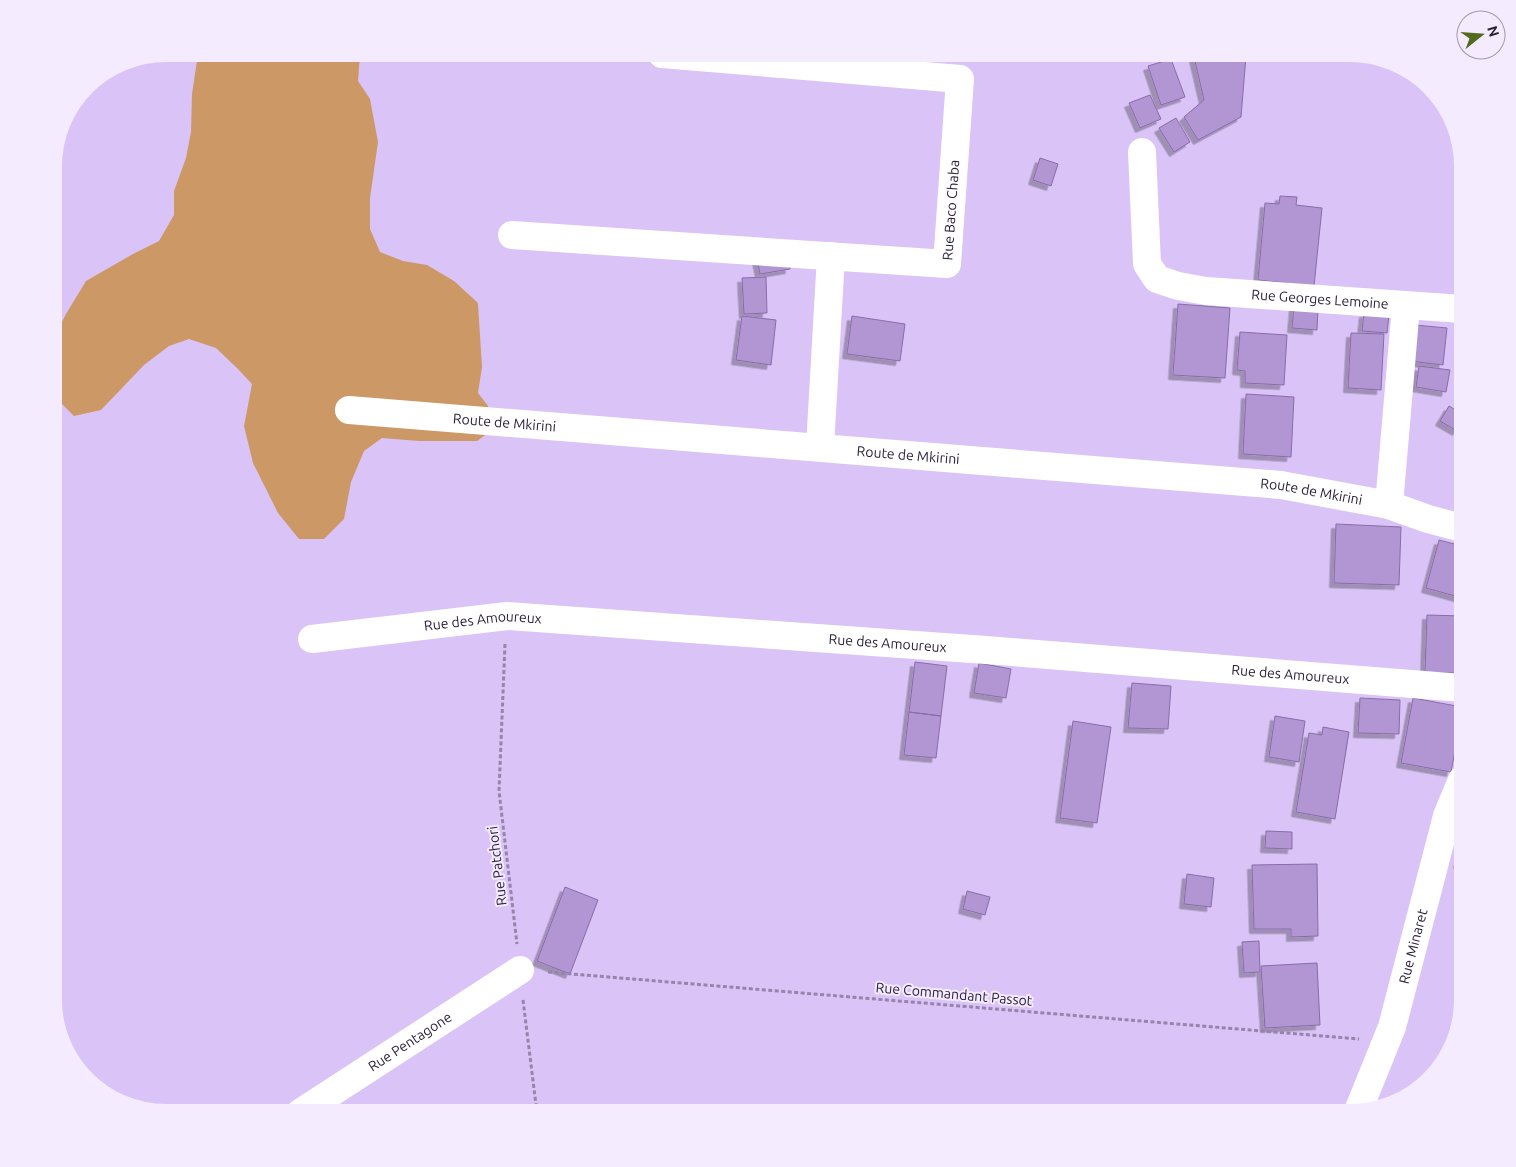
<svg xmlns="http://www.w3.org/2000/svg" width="1516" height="1167" viewBox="0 0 1516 1167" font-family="Ubuntu,sans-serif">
<defs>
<filter id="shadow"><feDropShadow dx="-4.5" dy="4.5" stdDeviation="0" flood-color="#0004"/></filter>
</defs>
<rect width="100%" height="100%" fill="#dac3f6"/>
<path fill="#cc9865" d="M198,54H360L358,81L370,99L378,142L370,198V229L380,252L403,261L427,265L454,281L477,302L478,304L482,367L478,393L488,406V433L477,441H419L382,438L364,451L351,482L344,519L324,539H299L278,513L253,463L244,426L252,384L238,369L216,348L189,339L169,346L144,365L101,410L74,416L56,398L54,393V337L66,314L86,281L133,254L159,241L174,215V191L186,158L191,132L192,94Z"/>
<path fill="#b296d3" stroke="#886ca7" filter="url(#shadow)" d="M1246,56L1241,117L1198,140L1184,117L1204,100L1194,57Z
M1171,59L1185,97L1161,105L1148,66Z
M1150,95L1161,119L1140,128L1129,103Z
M1176,118L1190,142L1174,152L1159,128Z
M1040,158L1058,164L1051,186L1033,180Z
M1280,196L1297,197L1296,205L1322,208L1314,286L1258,280L1265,203L1279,204Z
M787,248L790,269L760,274L756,253Z
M766,277L767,313L744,314L742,278Z
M1178,304L1230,308L1225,378L1173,375Z
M1294,306L1318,309L1317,330L1292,328Z
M1364,313L1389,315L1387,333L1362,331Z
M742,316L776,320L771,365L736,360Z
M852,316L905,324L900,361L847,354Z
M1415,325L1447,328L1443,365L1410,361Z
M1240,332L1287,335L1284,385L1245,383V371L1237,370Z
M1351,333L1384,334L1381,390L1348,388Z
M1419,366L1450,370L1446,392L1416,387Z
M1246,394L1294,397L1291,457L1243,454Z
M1449,406L1462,414V421L1457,431L1440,421Z
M1336,524L1401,527L1399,585L1334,583Z
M1439,540L1462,546V598L1426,588Z
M1427,615L1462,616V673H1425Z
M915,662L947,666L941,716L909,712Z
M979,663L1011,669L1006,698L974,693Z
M1132,683L1171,686L1168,729L1128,728Z
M1360,698L1400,700L1399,734L1358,733Z
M1413,698L1462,707V714L1451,772L1401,763Z
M909,712L941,716L936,758L904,755Z
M1275,716L1305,721L1299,762L1269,757Z
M1073,721L1111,727L1097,823L1060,818Z
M1323,727L1349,732L1335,819L1296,812L1309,733L1322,735Z
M1266,831L1292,832V849L1265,848Z
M1462,861V874L1458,862Z
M1317,864L1318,936L1291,937V929H1254L1252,865Z
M1187,874L1214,878L1211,907L1184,904Z
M565,887L598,900L570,974L537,961Z
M967,891L990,897L985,915L963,909Z
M1259,941L1260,972L1244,973L1242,942Z
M1317,963L1320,1025L1265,1028L1261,966Z"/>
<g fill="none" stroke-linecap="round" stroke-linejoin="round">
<path stroke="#9684ac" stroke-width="3" stroke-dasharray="4 2.5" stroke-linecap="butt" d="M505,644L499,791L517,944
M548,972L1359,1039
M523,1000L537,1113"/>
<g stroke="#fff" stroke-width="28">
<path id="s1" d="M1142,152L1147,264L1157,279L1178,286L1206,291L1462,309"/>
<path id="s2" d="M512,235L947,264L960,79L662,54"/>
<path id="s3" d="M349,410L1281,485L1389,505L1428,519L1462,528"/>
<path d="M820,447L831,256"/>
<path d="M1389,505L1406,306"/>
<path id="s4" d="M312,639L507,616L986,650L1462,688"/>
<path id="s5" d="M1358,1111L1392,1027L1447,816L1462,780"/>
<path id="s6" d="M300,1113L520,970"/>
</g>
</g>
<g text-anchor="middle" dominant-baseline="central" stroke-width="4" stroke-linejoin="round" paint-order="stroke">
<g font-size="14" fill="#2c2139" stroke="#f4ebff">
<text stroke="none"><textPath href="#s2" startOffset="490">Rue Baco Chaba</textPath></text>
<text stroke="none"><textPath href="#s1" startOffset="295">Rue Georges Lemoine</textPath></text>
<text stroke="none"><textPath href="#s3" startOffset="156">Route de Mkirini</textPath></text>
<text stroke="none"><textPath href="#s3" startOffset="561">Route de Mkirini</textPath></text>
<text stroke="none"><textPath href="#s3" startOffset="966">Route de Mkirini</textPath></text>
<text stroke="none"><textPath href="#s4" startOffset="172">Rue des Amoureux</textPath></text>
<text stroke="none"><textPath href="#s4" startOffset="578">Rue des Amoureux</textPath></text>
<text stroke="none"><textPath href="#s4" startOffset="982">Rue des Amoureux</textPath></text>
<text transform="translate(497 866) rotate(-97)">Rue Patchori</text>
<text stroke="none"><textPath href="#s5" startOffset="174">Rue Minaret</textPath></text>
<text transform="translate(954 994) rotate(5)">Rue Commandant Passot</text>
<text stroke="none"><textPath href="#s6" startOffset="131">Rue Pentagone</textPath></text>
</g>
</g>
<path d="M0 0H1516V1167H0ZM166 62H1350A104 104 0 0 1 1454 166V1000A104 104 0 0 1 1350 1104H166A104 104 0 0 1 62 1000V166A104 104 0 0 1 166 62Z" fill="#f4ebff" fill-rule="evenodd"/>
<g transform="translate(1481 35) rotate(73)"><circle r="24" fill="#f4ebff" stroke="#a49ab0"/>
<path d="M0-4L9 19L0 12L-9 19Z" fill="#526a1b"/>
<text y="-8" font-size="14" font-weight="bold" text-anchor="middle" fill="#2c2139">N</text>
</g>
</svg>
